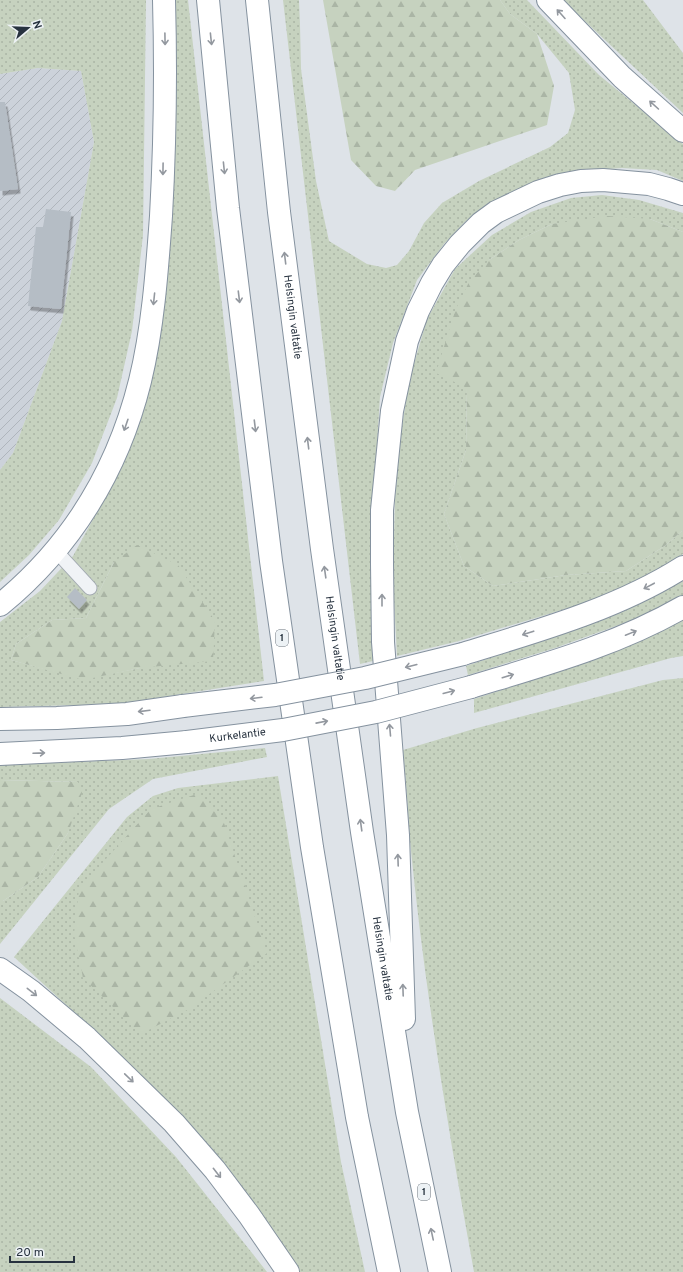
<svg xmlns="http://www.w3.org/2000/svg" width="683" height="1272" viewBox="0 0 683 1272" font-family="Overpass,sans-serif">
<defs>
<pattern id="industrial-furrows" width="10" height="10" patternUnits="userSpaceOnUse"><rect width="10" height="10" fill="#ccd2da"/><path d="M-1 1l2-2M0 10L10 0M9 11l2-2" fill="none" stroke="#afb5bc"/></pattern>
<pattern id="grass-dots" width="8" height="8" patternUnits="userSpaceOnUse"><rect width="8" height="8" fill="#c6d2bf"/><path d="M2 2h.1M6 6h.1" fill="none" stroke="#aab5a5" stroke-width="1.8" stroke-linecap="round"/></pattern>
<pattern id="forest-firs" width="22" height="20" patternUnits="userSpaceOnUse"><rect width="22" height="20" fill="#c6d2bf"/><path d="M5 1l3.5 6h-7zM16 11l3.5 6h-7z" fill="#aab5a5"/></pattern>
<filter id="shadow"><feDropShadow dx="2.5" dy="4.5" stdDeviation="0" flood-color="#0004"/></filter>
</defs>
<rect width="100%" height="100%" fill="#dee3e8"/>
<path fill="url(#industrial-furrows)" d="M38,68L81,71L94,142L62,321L13,453L0,470V74Z"/>
<path fill="url(#grass-dots)" fill-rule="evenodd" d="M0,0H146L143,235L132,331L117,398L92,463L59,520L29,555L0,582V470L13,453L62,321L94,142L81,71L38,68L0,74Z
M174,0H188L264,681L119,704L0,707V622L40,591L73,556L115,479L143,408ZM114,562L140,668L83,679L11,660L16,644L52,620L86,618Z
M283,0H299L300,25L301,69L316,181L329,241L367,264L386,268L397,265L409,251L424,223L442,203L479,181L550,147L568,133L575,110L569,73L537,34L510,14L500,0H527L599,75L683,144V181L657,170L622,168L582,171L537,181L495,200L466,221L444,244L417,280L393,343L380,397L372,524L373,661L360,664Z
M564,0H643L683,53V113L574,11Z
M602,195L639,200L683,213V232L650,219L552,224L519,240L489,260L467,388L466,450L444,514L464,566L493,586L566,575L626,571L666,545L683,530V554L643,578L585,603L459,641L397,656L393,580L395,497L401,433L409,381L427,319L455,269L492,235L531,212L571,198Z
M683,581V597L627,622L555,648L468,675L466,666L554,637L624,611Z
M683,619V656L671,658L474,713V699L573,667Z
M683,678V1272H474C448,1129 424,985 410,841C408,811 406,780 403,750L477,728L663,680Z
M265,748L267,757L153,779L109,809L0,944V901H3L38,877L68,833L78,782L0,780V765L149,759Z
M278,776L341,1162L365,1272H299L259,1211L209,1146L126,1060L14,957L127,817L153,796L178,788Z
M0,998L91,1067L176,1157L267,1272H0Z"/>
<path fill="url(#forest-firs)" d="M323,0H500L510,14L537,34L554,86L547,125L415,170L395,191L376,186L351,160Z
M608,216L650,219L683,232V530L666,545L626,571L566,575L493,586L464,566L444,514L466,450L467,388L436,373L455,311L469,282L489,260L519,240L552,224Z
M137,545L178,565L215,621L213,661L140,668L83,680L11,660L16,644L52,620L86,618L114,562Z
M0,780L78,782L82,793L68,833L38,877L3,901H0Z
M197,794L223,820L267,953L187,1010L141,1034L83,978L74,934L79,889L151,809Z"/>
<path fill="#b5bdc5" filter="url(#shadow)" d="M0,102H5L18,189L0,191Z
M46,209L71,212L61,309L28,306L36,227H43Z
M75,588L87,600L79,609L67,597Z"/>
<g fill="none" stroke-linecap="round" stroke-linejoin="round">
<defs>
<path id="lane" d="M56,551L90,588"/>
<g id="highway">
<path d="M208,0L228,208L271,561L312,847L357,1117L389,1272"/>
<path id="s1" d="M257,0L279,212L322,549L362,832L407,1112L440,1272"/>
<path d="M548,0L622,77L683,131"/>
<path d="M0,605C71,547 118,470 140,381C153,328 157,271 161,216C165,144 166,72 164,0"/>
<path d="M463,654C537,631 617,609 683,567"/>
<path d="M471,687C543,665 617,645 683,607"/>
<path d="M0,719L57,718L127,714L183,706"/>
<path d="M0,754L122,748L187,742"/>
<path d="M0,969L31,991L87,1038L174,1123L215,1170L249,1215L288,1272"/>
<path d="M404,1019L398,835L383,642L382,564V510L392,411L407,341L418,311L432,283L443,265L460,244L481,223L496,212L538,192L560,185L581,181L603,180L649,184L668,189L683,194"/>
</g>
</defs>
<use href="#lane" stroke="#a3aab2" stroke-width="15"/>
<use href="#highway" stroke="#85929f" stroke-width="24"/>
<use href="#lane" stroke="#f0f3f6" stroke-width="13"/>
<use href="#highway" stroke="#fff" stroke-width="22"/>
<defs>
<g id="highway-bridge">
<path d="M183,706L275,695L365,678L463,654"/>
<path id="s2" d="M187,742L283,730L376,712L471,687"/>
</g>
</defs>
<use href="#highway-bridge" stroke="#85929f" stroke-width="24" stroke-linecap="butt"/>
<use href="#highway-bridge" stroke="#fff" stroke-width="22"/>
</g>
<defs><path id="oneway-shaft" d="M-6 0H5M1.5-3L5.5 0L1.5 3" fill="none" stroke-width="1.6" stroke-linecap="round" stroke-linejoin="round"/></defs>
<g stroke="#93989f">
<use href="#oneway-shaft" transform="translate(561 14) rotate(-132)"/>
<use href="#oneway-shaft" transform="translate(165 39) rotate(89)"/>
<use href="#oneway-shaft" transform="translate(211 39) rotate(84)"/>
<use href="#oneway-shaft" transform="translate(654 105) rotate(-138)"/>
<use href="#oneway-shaft" transform="translate(224 168) rotate(84)"/>
<use href="#oneway-shaft" transform="translate(163 169) rotate(91)"/>
<use href="#oneway-shaft" transform="translate(285 258) rotate(-97)"/>
<use href="#oneway-shaft" transform="translate(239 297) rotate(83)"/>
<use href="#oneway-shaft" transform="translate(154 299) rotate(96)"/>
<use href="#oneway-shaft" transform="translate(126 425) rotate(109)"/>
<use href="#oneway-shaft" transform="translate(255 426) rotate(83)"/>
<use href="#oneway-shaft" transform="translate(308 443) rotate(-97)"/>
<use href="#oneway-shaft" transform="translate(325 572) rotate(-98)"/>
<use href="#oneway-shaft" transform="translate(649 586) rotate(152)"/>
<use href="#oneway-shaft" transform="translate(382 600) rotate(-90)"/>
<use href="#oneway-shaft" transform="translate(528 633) rotate(162)"/>
<use href="#oneway-shaft" transform="translate(631 633) rotate(-22)"/>
<use href="#oneway-shaft" transform="translate(411 666) rotate(166)"/>
<use href="#oneway-shaft" transform="translate(508 676) rotate(-17)"/>
<use href="#oneway-shaft" transform="translate(449 692) rotate(-15)"/>
<use href="#oneway-shaft" transform="translate(256 698) rotate(173)"/>
<use href="#oneway-shaft" transform="translate(144 711) rotate(173)"/>
<use href="#oneway-shaft" transform="translate(322 722) rotate(-11)"/>
<use href="#oneway-shaft" transform="translate(390 730) rotate(-95)"/>
<use href="#oneway-shaft" transform="translate(39 753) rotate(-2)"/>
<use href="#oneway-shaft" transform="translate(361 825) rotate(-98)"/>
<use href="#oneway-shaft" transform="translate(398 860) rotate(-92)"/>
<use href="#oneway-shaft" transform="translate(403 990) rotate(-92)"/>
<use href="#oneway-shaft" transform="translate(32 992) rotate(38)"/>
<use href="#oneway-shaft" transform="translate(129 1078) rotate(44)"/>
<use href="#oneway-shaft" transform="translate(217 1173) rotate(52)"/>
<use href="#oneway-shaft" transform="translate(432 1234) rotate(-102)"/>
</g>
<g text-anchor="middle" dominant-baseline="central" stroke-width="3" stroke-linejoin="round" paint-order="stroke">
<g fill="#edf2f5" stroke="#626c76" stroke-width="1">
<rect x="276" y="630" width="12" height="16" rx="3"/>
<rect x="418" y="1184" width="12" height="16" rx="3"/>
</g>
<g font-size="10" font-weight="bold" fill="#27323f">
<text x="282" y="638">1</text>
<text x="424" y="1192">1</text>
</g>
<g font-size="11" fill="#27323f" stroke="#edf2f5">
<text stroke="none"><textPath href="#s1" startOffset="319">Helsingin valtatie</textPath></text>
<text stroke="none"><textPath href="#s1" startOffset="643">Helsingin valtatie</textPath></text>
<text stroke="none"><textPath href="#s2" startOffset="51">Kurkelantie</textPath></text>
<text stroke="none"><textPath href="#s1" startOffset="967">Helsingin valtatie</textPath></text>
</g>
</g>
<g transform="translate(28 28) rotate(71)" stroke="#edf2f5" stroke-width="3" paint-order="stroke">
<path d="M0-3L7 15L0 10L-7 15Z" fill="#27323f"/>
<text y="-6" font-size="11" font-weight="bold" text-anchor="middle" fill="#27323f">N</text>
</g>
<path d="M10 1256v6h64v-6" fill="none" stroke="#27323f" stroke-width="2"/>
<text x="16" y="1256" font-size="12" fill="#27323f" stroke="#edf2f5" stroke-width="3" paint-order="stroke">20 m</text>
</svg>
